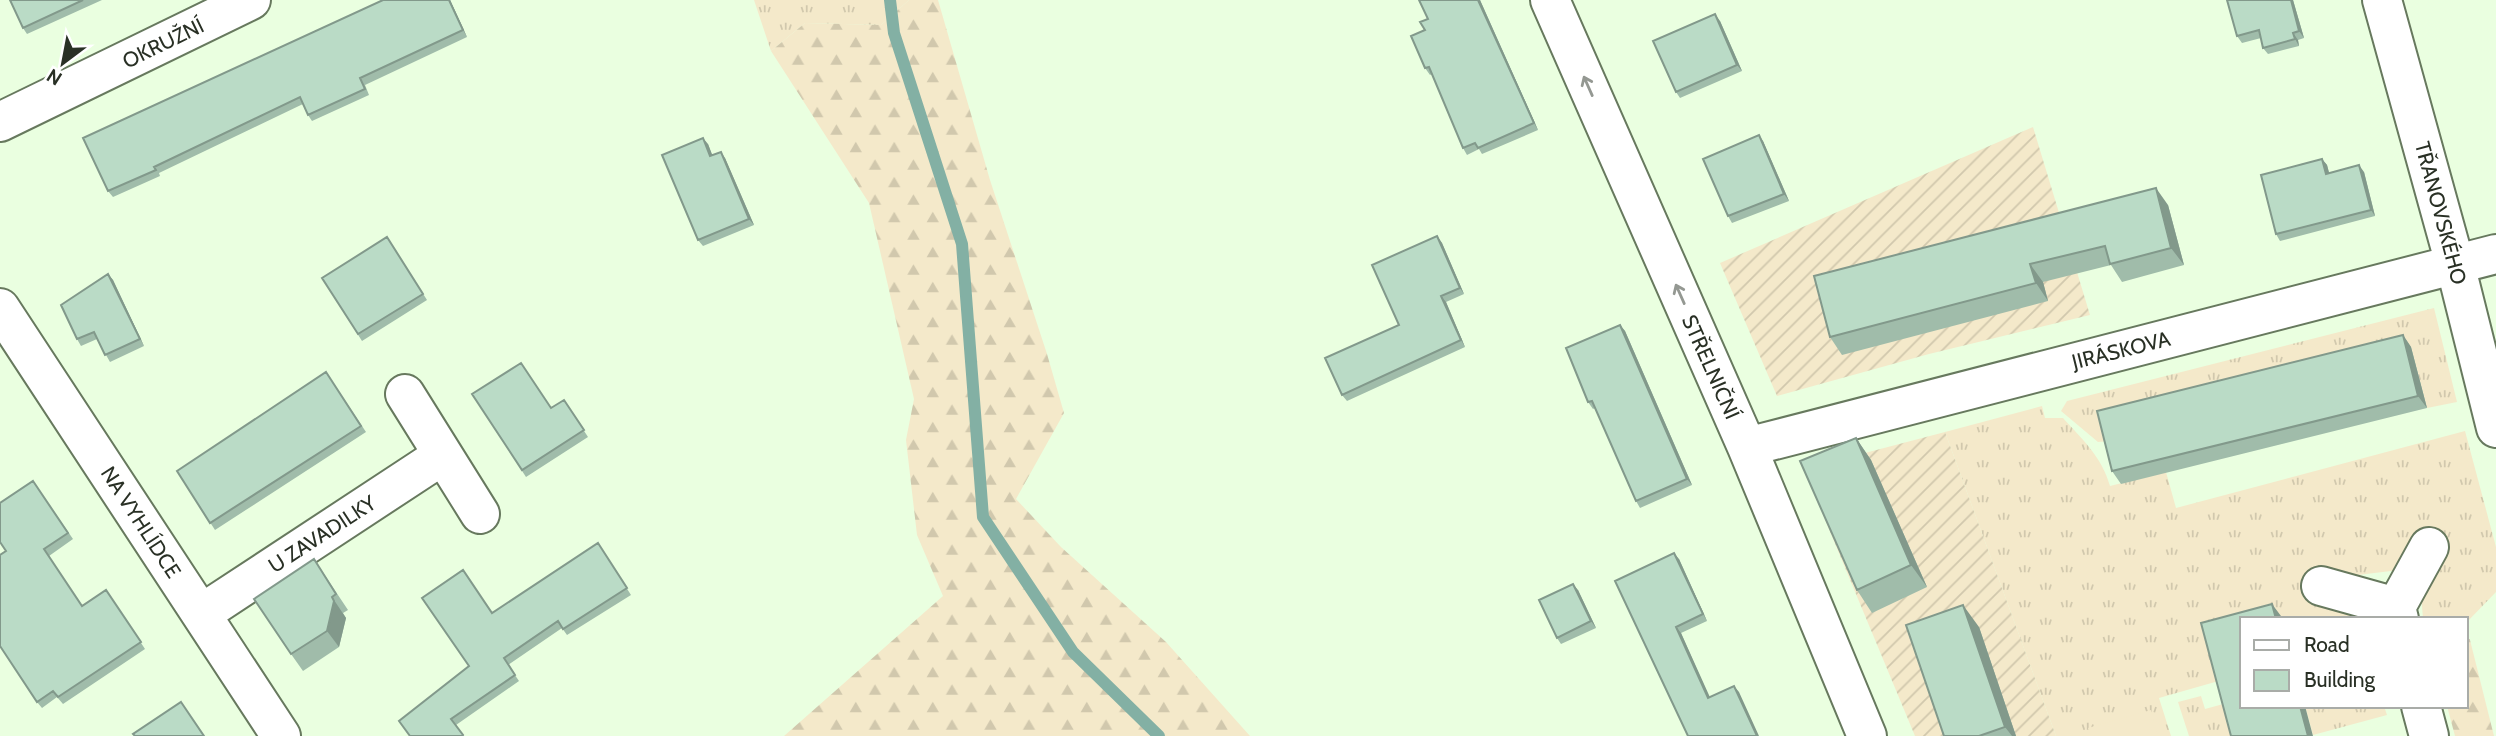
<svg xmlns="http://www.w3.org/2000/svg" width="2496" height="736" viewBox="0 0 2496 736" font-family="Cabin,sans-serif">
<defs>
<pattern id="grass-tufts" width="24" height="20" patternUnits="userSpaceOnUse" patternTransform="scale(1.75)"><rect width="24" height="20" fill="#f4e9ca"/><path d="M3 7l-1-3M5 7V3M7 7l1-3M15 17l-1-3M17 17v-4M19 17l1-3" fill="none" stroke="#d1c8ad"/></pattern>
<pattern id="forest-firs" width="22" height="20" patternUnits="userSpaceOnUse" patternTransform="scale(1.75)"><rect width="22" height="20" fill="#f4e9ca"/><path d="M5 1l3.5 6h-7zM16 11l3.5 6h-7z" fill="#d1c8ad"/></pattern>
<pattern id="garden-furrows" width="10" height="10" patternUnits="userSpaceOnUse" patternTransform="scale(1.75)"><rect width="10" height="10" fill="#f4e9ca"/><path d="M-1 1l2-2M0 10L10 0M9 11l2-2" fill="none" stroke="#d1c8ad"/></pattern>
</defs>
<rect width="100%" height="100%" fill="#eaffe0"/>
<path fill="url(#grass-tufts)" d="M754,0H909L881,25L805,23L771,51Z
M2434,308L2457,402L2427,408L2411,347L2110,441L2098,442L2061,411L2067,401Z
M2042,406L2045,418H2063C2082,439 2102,457 2110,486L2166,472L2176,508L2465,431L2496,547V592L2466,623V619H2423L2421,593L2399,570L2358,575L2320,572L2375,619H2282L2281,616L2242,619L2222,680L2159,698L2171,736H2056L1945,432Z
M2201,696L2205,709L2227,703L2236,736H2189L2178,702Z
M2305,706H2384L2387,715L2313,735Z"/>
<path fill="url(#forest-firs)" d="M909,0H938L990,180L1047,354L1064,413L1016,499L1061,547L1166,642L1250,736H784L943,596L917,535L906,440L914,399L869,203L771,51L805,23L881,25Z
M2470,639V640L2494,736H2455L2447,706H2466V640Z"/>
<path fill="#f4e9ca" d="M2151,710L2158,736H2091L2088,728Z"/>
<path fill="url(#garden-furrows)" d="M2033,127L2090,315L1929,354L1777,396L1720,263Z
M1945,432L2056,736H1915L1804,469Z"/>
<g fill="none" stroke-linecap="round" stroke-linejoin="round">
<path stroke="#83b0a4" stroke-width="12" d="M890,0L894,33L962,244L983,517L1073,652L1159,736"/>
<defs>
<path id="minor" d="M1550,0L1747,447L1867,736
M2382,0L2455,264L2496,428
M0,122L251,0
M0,308L281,736
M405,394L480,514
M1747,447L2496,254
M2321,586L2396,607L2399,619
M2396,607L2429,547
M201,614L443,455
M2421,706L2429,736"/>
</defs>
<use href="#minor" stroke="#67795e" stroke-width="42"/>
<use href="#minor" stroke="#fff" stroke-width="38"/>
</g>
<path fill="#a0bcaa" d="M10,0H102L27,34L23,28Z
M383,0H450L467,37L365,85L369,95L312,121L308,115L303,104L159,173L160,176L113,197L108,191Z
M1419,0H1480L1538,130L1482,154L1479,149L1467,155L1463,148L1432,74L1430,75L1425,68V30L1428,19Z
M2227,0H2293L2304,38L2298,40L2299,46L2268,54L2263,48L2261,38L2242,43L2237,36Z
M1720,21L1742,71L1680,98L1676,92Z
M1763,141L1789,201L1732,223L1728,216Z
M708,144L712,155L725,158L754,225L703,246L698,240Z
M2322,159L2327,165L2329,173L2364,172L2375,216L2280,241L2276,234Z
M2168,205L2184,265L2122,282L2111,265L2043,282L2048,301L1842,355L1830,337Z
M1437,236L1442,243L1464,294L1446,302L1465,347L1347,401L1342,395L1399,325Z
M387,237L427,300L362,341L322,278Z
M108,274L113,280L144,346L110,362L97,339L81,346L77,339Z
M1620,325L1625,331L1692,485L1640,508L1636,501L1595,408L1593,409L1588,402Z
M2403,335L2411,347L2427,408L2121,484L2112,471Z
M326,372L366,432L215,530L177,471Z
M472,394L552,408L564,400L588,437L526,477Z
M1856,438L1871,460L1927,587L1872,613L1857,590Z
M33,481L73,539L49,556L82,606L106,590L145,649L63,704L57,697L42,708L37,702L6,551Z
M598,543L631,595L567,635L562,628L508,665L519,681L456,725L464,736H409L469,666L492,613Z
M314,559L348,610L343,613L346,618L339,647L303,671L291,654Z
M1679,559L1707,621L1681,633L1709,697L1739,692L1688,736L1615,581Z
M1578,590L1596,628L1561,644L1557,638Z
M1979,627L2016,736H1944Z"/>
<path fill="#82998b" d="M449,0H450L467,37L463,30Z
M1478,0H1480L1538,130L1534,123Z
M2291,0H2293L2304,38L2299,31Z
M1715,14L1720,21L1742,71L1737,65Z
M2293,33L2298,40L2299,46L2295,39Z
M1759,135L1763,141L1789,201L1784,194Z
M703,138L708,144L715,162L710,156Z
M721,152L725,158L754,225L749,219Z
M2322,159L2327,165L2331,180L2326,174Z
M2359,165L2364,172L2375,216L2371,210Z
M2156,188L2168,205L2184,265L2171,248Z
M1437,236L1442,243L1464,294L1460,288Z
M2030,264L2043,282L2048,301L2036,283Z
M108,274L113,280L144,346L140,339Z
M1441,296L1446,302L1465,347L1461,340Z
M1620,325L1625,331L1692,485L1687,479Z
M2403,335L2411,347L2427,408L2418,396Z
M1856,438L1871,460L1927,587L1911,565Z
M1674,553L1679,559L1707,621L1703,614Z
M1573,584L1578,590L1596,628L1591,621Z
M332,597L346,618L339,647L327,631Z
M2272,604L2281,616L2282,619H2276Z
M1963,605L1979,627L2016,736H2012L2005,727Z
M1676,627L1681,633L1713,704L1708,698Z
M1734,686L1739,692L1759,736H1757Z
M2300,706H2305L2313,736H2308Z"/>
<path fill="#badbc6" stroke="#82998b" stroke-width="2" d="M10,0H83L23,28Z
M383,0H449L463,30L360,78L365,89L308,115L300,97L154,167L156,170L108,191L83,138Z
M1419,0H1478L1534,123L1478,148L1475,143L1463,148L1429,67L1425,68L1411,36L1425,30L1420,22L1428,19Z
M2227,0H2291L2299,31L2293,33L2295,39L2263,48L2259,30L2237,36Z
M1715,14L1737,65L1676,92L1653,41Z
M1759,135L1784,194L1728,216L1703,159Z
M703,138L710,156L721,152L749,219L698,240L662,155Z
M2322,159L2326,174L2359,165L2371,210L2276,234L2261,175Z
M2156,188L2171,248L2110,264L2105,246L2030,264L2036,283L1830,337L1814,276Z
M1437,236L1460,288L1441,296L1461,340L1342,395L1325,358L1399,325L1372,265Z
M387,237L423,294L358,334L322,278Z
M108,274L140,339L105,355L94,332L77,339L61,305Z
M1620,325L1687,479L1636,501L1592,401L1588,402L1566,348Z
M2403,335L2418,396L2112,471L2097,411Z
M521,363L551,408L564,400L584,430L522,470L472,394Z
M326,372L361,426L210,523L177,471Z
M1856,438L1911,565L1857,590L1800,461Z
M33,481L68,533L44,549L82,606L106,590L141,642L58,697L53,691L37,702L0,646V555L6,551L0,542V503Z
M598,543L627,588L563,629L558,621L504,658L515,675L451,719L463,735L462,736H410L399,721L469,666L422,598L463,570L492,613Z
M1674,553L1703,614L1676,627L1708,698L1734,686L1757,736H1688L1615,581Z
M314,559L336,594L332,597L334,601L327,631L291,654L254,599Z
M1573,584L1591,621L1557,638L1539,600Z
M2272,604L2276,619H2242V706H2300L2308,736H2231L2201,623Z
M1963,605L2005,727L1979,736H1944L1906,625Z
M181,702L204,736H135L133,734Z"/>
<defs><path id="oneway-shaft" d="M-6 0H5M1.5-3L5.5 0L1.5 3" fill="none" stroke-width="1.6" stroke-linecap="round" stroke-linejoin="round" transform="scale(1.75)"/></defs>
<g stroke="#949892">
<use href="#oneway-shaft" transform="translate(1588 86) rotate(-114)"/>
<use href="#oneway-shaft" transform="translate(1680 294) rotate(-114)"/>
</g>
<g text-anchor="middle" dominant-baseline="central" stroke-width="5" stroke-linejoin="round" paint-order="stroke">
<g font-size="21" fill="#293025" stroke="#fff">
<text transform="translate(163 43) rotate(-26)">OKRUŽNÍ</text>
<text transform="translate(2441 213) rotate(75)">TŘANOVSKÉHO</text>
<text transform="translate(2121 350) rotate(-14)">JIRÁSKOVA</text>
<text transform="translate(1711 367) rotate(66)">STŘELNIČNÍ</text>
<text transform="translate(141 522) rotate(57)">NA VYHLÍDCE</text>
<text transform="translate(322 534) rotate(-33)">U ZAVADILKY</text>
</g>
</g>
<rect x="2240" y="617" width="228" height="91" fill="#ffffff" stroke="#a9aca8" stroke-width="2"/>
<rect x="2254" y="640" width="35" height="10" fill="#ffffff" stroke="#a9aca8" stroke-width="2"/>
<text x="2304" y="652" font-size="21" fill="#293025">Road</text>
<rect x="2254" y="670" width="35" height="21" fill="#badbc6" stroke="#a9aca8" stroke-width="2"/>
<text x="2304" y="687" font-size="21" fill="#293025">Building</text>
<g transform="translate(63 63) rotate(212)" stroke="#ffffff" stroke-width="5" paint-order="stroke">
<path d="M0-5L12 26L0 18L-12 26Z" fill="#293025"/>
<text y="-10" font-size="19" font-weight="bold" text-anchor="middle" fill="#293025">N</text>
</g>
</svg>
